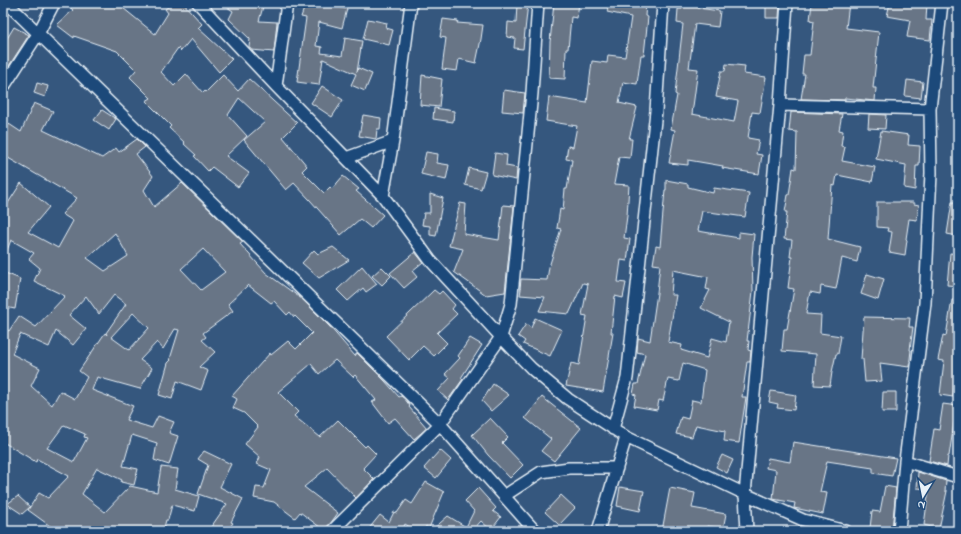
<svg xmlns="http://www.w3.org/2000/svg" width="961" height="534" viewBox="0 0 961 534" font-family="'Indie Flower',sans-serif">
<rect width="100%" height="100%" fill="#35577e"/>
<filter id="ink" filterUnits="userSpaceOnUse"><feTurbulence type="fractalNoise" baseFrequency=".025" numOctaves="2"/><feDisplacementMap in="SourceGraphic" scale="8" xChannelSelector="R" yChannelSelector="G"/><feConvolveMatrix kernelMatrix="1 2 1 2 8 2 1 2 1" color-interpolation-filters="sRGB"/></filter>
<g filter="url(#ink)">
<path fill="#677486" stroke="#e8f1f8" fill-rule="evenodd" d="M65,3H128L123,8L155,34L168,13L165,9L174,3H183L202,24L198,28L232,59L219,72L191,39L181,51L178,48L161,72L174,86L186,74L203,93L205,91L206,92L223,75L238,91L249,79L297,123L283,137L307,166L302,171L324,193L330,187L332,189L343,176L359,189L356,191L383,215L371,228L360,219L341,235L310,200L294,183L286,190L244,140L265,122L239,98L228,115L247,136L226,156L249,173L238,187L212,167L208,171L194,156L196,155L184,144L185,143L169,128L171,126L146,101L151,98L130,77L136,70L117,51L74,36V38L57,25L73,10Z
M221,3H264L259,21L277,22L274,52L251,50L249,47L250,39L229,19L233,11Z
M306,3H328L329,5L347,9L342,28L319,22L316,46L322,47L321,53L342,56L345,38L362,41L357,72L358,68L372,74L365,91L351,85L356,74L323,59L319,85L297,82L306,18L301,17Z
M517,3H528L523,49L514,48L515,38L507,37L508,22L516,23Z
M554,3H579L577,18L571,17L568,49H566L565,79L549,78L550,42Z
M609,3H646L645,16L648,17L644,55H641L637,84L623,82L619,103L637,107L629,139H632L630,158L619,157L614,184L629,185L627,216L624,238L630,239L627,261L621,260L618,282L626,283L623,298L615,296L611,333H613L603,392L566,386L571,363L579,365L587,316L582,315L588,284L583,283L569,314L539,311L545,297L520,295L521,289H520L521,279L547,280L549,267L561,229L557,228L560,209L563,210L565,189H567L572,160L566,159L568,146L573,147L577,126L546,121L549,97L587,103L592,61L607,63L608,55L625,57L631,17L607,12Z
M682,3H698V8L720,11L718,27L695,24L689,68L698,69L692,114L734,122L738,101L716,97L721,71H725L726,64L745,66L744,74L766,77L760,113L752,112L748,138L759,140L756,154L762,155L759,174L722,168L723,166L688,160V165L669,163L675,130L671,129L677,95L675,94L683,24L677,23L678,9H682Z
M766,3H780L779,18H766Z
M812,3H849L846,28L879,32L873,88H876L875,101L845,98V100L801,99L805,74H802L804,55H810L814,21L810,20Z
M890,3H927L926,20H932L930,40L907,37L910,20L887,16Z
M368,19L387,23L386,28L393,30L389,45L363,39Z
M443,19L458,21L457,23L483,25L481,39L476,63L459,59L457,71L442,69L446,38L440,37Z
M14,27L29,35L3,75V45Z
M422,75L442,79L439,107L420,105Z
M907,80L923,82L921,98L905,96Z
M37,83L48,86L45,97L34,93Z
M322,86L343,100L332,117L311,103Z
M504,90L525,93L523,113L502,111Z
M34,103L53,111L43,130L102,158L116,148L119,152L137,139L145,147L136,154L153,176L144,190L154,207L182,183L243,242L240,244L266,273L302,299L330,327L355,356L357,353L385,381L399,397L401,396L405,399L410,406L409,407L427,428L414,439L395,418L388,423L372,402L376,400L355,375L353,377L335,360L319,374L311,364L278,392L298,412L294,416L320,437L338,420L365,447L367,445L376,454L363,468L374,479L356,498L327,468L304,487L338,513L325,531L300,512L295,518L274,502L254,498L256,487L264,488L271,470L257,464L260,457L245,444L258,427L244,413L233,408L237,399L232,396L270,353L271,355L288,341L296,349L312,333L295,316L294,317L290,312L287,315L274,301L271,303L248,285L228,304L233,311L203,333L206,337L202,340L215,352L199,367L208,371L201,390L177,381L172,399L159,395L168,363L171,360L170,359L179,330L175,329L163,349L157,342L140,360L152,368L140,389L97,377L92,390L133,406L126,420L152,428L158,416L174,422L169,433L178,436L169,465L154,460L157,443L132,435L123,466L138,469L134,485L121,482L122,480L97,468L82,494L105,512L130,486L157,492L161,467L178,469L175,489L199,496L195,511L172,505L168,520H166L163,531L152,527L149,531H57L28,510L39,493L48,498L69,476L37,459L36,462L3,442V328L9,331L19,316L36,327L65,296L34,281L40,268L29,259L34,253L11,240L4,258H3V211L21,183L49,207L28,232L58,248L73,221L62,214L77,198L3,155V134L9,124L21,132ZM115,233L128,256L105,271L87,258ZM203,249L225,272L201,290L181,269ZM114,295L126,304L106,333L107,335L105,333L79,371L87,377L75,399L60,391L52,405L31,386L40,368L12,354L20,334L49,347L56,331L73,345L86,329L69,315L86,296L99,314ZM133,313L149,328L129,350L111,337ZM64,425L85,434L84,437L87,438L74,462L47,448Z
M434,108L454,111L453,122L433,119Z
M102,110L116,119L109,130L94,120Z
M791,112L842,114L839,130L843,131L841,146L845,147L842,161L875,167L872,182L837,175L835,186L832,185L828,239L860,247L857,262L842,258L836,289L821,286L820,294L810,292L806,314L821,315L820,333L841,336L838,354H836L832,372L830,386L814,385L816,354L782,351L784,329H787L794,289L788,288L792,257H790L792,240L784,239L787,212H785L788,195H789L793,168L796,169L797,132L789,131Z
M869,114L886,115L885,129L868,128Z
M363,115L381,118L380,129H377L376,139L359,136Z
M881,131L909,135L908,145L920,146L919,166H916L915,190L904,188L906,165L876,159Z
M426,152L438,154L437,163L449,165L446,180L421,174Z
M495,153L507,155L506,166L517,168L516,180L492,175Z
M469,168L486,172L481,189L465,185Z
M666,180L688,184V187L713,193L714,188L749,193L745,217L702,211L698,231L739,238V232L754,234L752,257L753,291L747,341H749L748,350L751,351L750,362H747L742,397H746L739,443L724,441L725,431L696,425L692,437L676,434L681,417L688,419L692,400L701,402L705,370L683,363L679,381L668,379L663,401L659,400L657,410L634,406L636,395L633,394L635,384H638L645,354L637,352L638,338L650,341L657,293L660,265L653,264L656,246L660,247L665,190H666ZM673,270L708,277L706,289L710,290L701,308L729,322L726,342L712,338L707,358L681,350L682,345L668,342L676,295H671Z
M430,194L443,198L436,236L430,235V226L422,225L424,213H430Z
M877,202H914V204L919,205L917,220L909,219L906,239L907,240L905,255L889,252L892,232L887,231L888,228L877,227Z
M952,202H958V236L947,234Z
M460,203L466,204L464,234L499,240L503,205L514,206L505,292L486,295L454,272L463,249L449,246Z
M333,247L349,260L319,278L302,263L314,250L318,254Z
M415,252L423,262L412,271L417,277L404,288L390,273Z
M950,253L958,254V286L947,285Z
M362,266L377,284L366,292L363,288L348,301L337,290Z
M382,267L391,276L382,285L372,276Z
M3,272L20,279L15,309L5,307V303H3Z
M867,274L884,279L878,300L861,294Z
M434,290L439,294L442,291L455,305L452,309L457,314L437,333L447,343L434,356L423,346L409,360L386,336Z
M952,300H958V364L957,363L953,397L940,395L944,361L938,360L943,335L946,336Z
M864,317L910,318L909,327H913L910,350H911L909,367L880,363L882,381L865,382L863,359H861Z
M535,318L562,330L550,356L523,344L525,341L518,336L526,324L531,328Z
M470,338L482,345L461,378L463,379L448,400L438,391L450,378L445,374L460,358L458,356Z
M493,384L509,395L491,411L482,401Z
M771,391L796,395L794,410L777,408L778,404L769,402Z
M883,392H896V412H882Z
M542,397L581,428L554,461L541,451L551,439L525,418Z
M943,404L958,406V424L954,423L949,456H948L947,466L929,461L934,429L939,430Z
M490,418L508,437L502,443L523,465L510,478L488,455L472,435Z
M793,442L896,458L892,476L873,473V468L827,461L820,492L827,493L823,514L794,508L795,503L773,499L776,470L766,468L768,458L790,462Z
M440,450L451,460L436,478L424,468Z
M204,451L231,464L220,487L243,499L231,522L233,523L227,531H216L211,527L227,504L198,494L208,465L198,459Z
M722,455L733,460L727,473L716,467Z
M918,472L946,481L945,491H947L939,529L924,525L929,489L917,488Z
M426,482L444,492L429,528L426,526L423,531H416L405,524L402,531L390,526L386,531H367L380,515L389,522L394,512L397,513L406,500L412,504Z
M885,486L896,488L892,530L870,528L872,511L880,512Z
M620,487L644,491L640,511L617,506Z
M478,488L496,508L493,511L501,517L491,530L481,521L472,531H431L448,516L466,527L474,511L465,501Z
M670,488L695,493L692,508L726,514L723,529L708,526L707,531H662Z
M561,495L575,508L559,525L545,512Z
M18,496L30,507L22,514L7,504Z"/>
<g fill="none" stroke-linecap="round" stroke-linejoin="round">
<defs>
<path id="street" d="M7,3L440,424L535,531
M198,3L276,86L383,196L430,260L501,337L532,369L568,399L626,437L745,494L803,520L846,531
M276,86L287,3
M3,88L38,34L54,3
M780,105L930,109
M346,158L393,141
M383,196L393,141L411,3
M613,429L627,378L656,111L663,3
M905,461L958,477
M504,496L541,472L569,468H617
M332,531L440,424L501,337L511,304L532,93L538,3
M598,531L626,437
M747,531L745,494L780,105L787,3
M899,531L905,461L925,303L931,173L930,109L942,3"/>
</defs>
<use href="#street" stroke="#e8f1f8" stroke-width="14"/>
<use href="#street" stroke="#1f4a7a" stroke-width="11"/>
</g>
</g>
<rect width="961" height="534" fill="none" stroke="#1f4a7a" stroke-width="16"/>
<rect x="8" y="8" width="945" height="518" fill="none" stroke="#e8f1f8" stroke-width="1.5" filter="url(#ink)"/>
<g transform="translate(923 496) rotate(190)" stroke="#1f4a7a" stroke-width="3" paint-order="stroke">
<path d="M0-3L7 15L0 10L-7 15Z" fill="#e8f1f8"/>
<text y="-6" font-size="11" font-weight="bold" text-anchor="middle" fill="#e8f1f8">N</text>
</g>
</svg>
